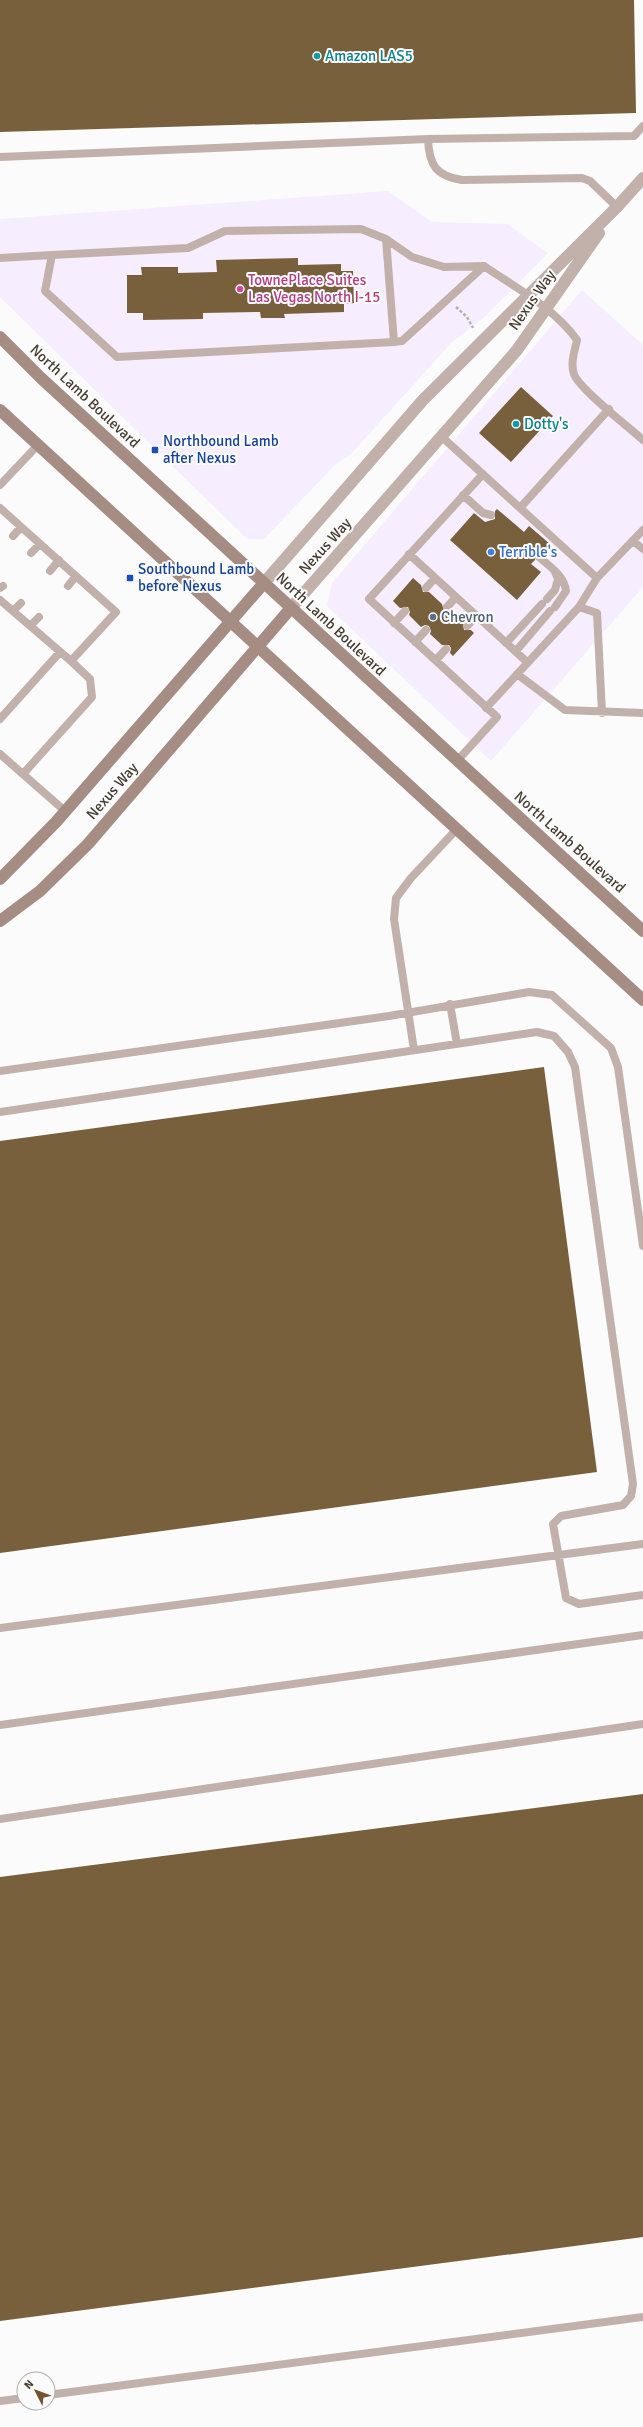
<svg xmlns="http://www.w3.org/2000/svg" width="643" height="2427" viewBox="0 0 643 2427" font-family="Signika,sans-serif">
<rect width="100%" height="100%" fill="#fbfbfb"/>
<path fill="#f6edfe" d="M388,191L432,222L507,224L548,253L486,316L452,342L351,454L335,465L264,539H247L0,297V219Z
M582,290L643,345V587L491,761L327,606L332,583Z"/>
<path fill="#78603c" d="M0,0H634L636,113L0,132Z
M298,258V265L341,264V271H353L354,303L344,304V312L284,314L285,318H261L260,312L203,313V319L143,320V313H127V275H142L141,267H178V273L217,272L216,260Z
M521,387L553,416L511,462L479,433Z
M497,509L524,532L529,526L550,544L542,552L539,551L534,553L535,560L531,564L541,572L517,600L450,540L474,513L485,522L495,519V511Z
M413,578L421,585L423,592H429L442,604L444,611H450L463,623L464,630H471L474,633L453,656L450,653L451,648L449,645H442L430,634L431,631L429,626L425,625L421,627L409,615L410,612L408,607L400,608L393,601Z
M544,1067L597,1472L0,1553V1141Z
M643,1794V2237L0,2321V1877Z"/>
<g fill="none" stroke-linecap="round" stroke-linejoin="round">
<path stroke="#b5b1ac" stroke-width="2.5" stroke-dasharray="3 2" stroke-linecap="butt" d="M456,307L467,317L473,328"/>
<path stroke="#c2b1ab" stroke-width="8" d="M428,139C429,165 436,176 462,180L582,178L590,181L617,207
M0,157L428,139L634,136L643,126
M386,239L412,257L444,267L484,266
M0,258L52,255
M394,342L386,239L361,229L225,231L188,248L52,255L45,291L117,357L394,342L402,341L484,266C516,288 554,308 577,340C575,350 570,363 574,374C578,388 630,428 643,440
M442,437L597,578L643,530
M0,485L38,445
M463,495L483,513L491,515
M0,508L116,612L71,661L0,600
M520,508L609,409
M13,536L21,527
M633,541L643,549
M31,553L40,544
M409,554L527,662
M538,556C550,567 564,575 566,591L555,607
M50,571L59,560
M68,586L76,576
M0,588L3,586
M426,588L435,578
M547,599L555,590L558,579L555,572
M447,607L456,597
M579,607L597,613L602,713
M13,611L21,603
M394,623L405,611
M30,626L39,617
M467,626L476,616
M415,642L426,630
M506,643L542,604
M516,651L550,611
M436,660L446,649
M517,674L565,710L643,713
M486,708L579,607L597,578
M0,719L60,652
M0,754L65,811
M457,761L497,717L369,599L483,474
M23,774L92,697L90,679L71,661
M450,1004L457,1044
M414,1050L394,919L396,898L411,878L456,830
M0,1071L389,1016L529,992L552,995L611,1048L618,1067L643,1246
M0,1112L537,1032L554,1036L568,1052L575,1067L633,1484L631,1496L623,1505L561,1516L553,1524L566,1598L579,1604L643,1595
M0,1628L643,1544
M0,1725L643,1635
M0,1819L643,1724
M48,2395L643,2317
M0,2401L24,2398"/>
<path stroke="#c2b1ab" stroke-width="12" d="M264,583L423,400L617,207L643,178
M291,608L517,350L599,233"/>
<path stroke="#a58d84" stroke-width="12" d="M0,337L41,378L643,931
M0,410L643,1000
M0,879L56,822L264,583
M0,921L40,891L88,844L291,608"/>
</g>
<g fill="#0f9aa8" stroke="#fbfbfb" stroke-width="1.5">
<circle cx="317" cy="56" r="4"/>
<circle cx="516" cy="424" r="4"/>
</g>
<circle fill="#d1479c" stroke="#fbfbfb" stroke-width="1.5" cx="240" cy="289" r="4"/>
<g fill="#1a4fb4" stroke="#fbfbfb" stroke-width="1.5">
<rect x="151" y="446" width="8" height="8" rx="2"/>
<rect x="126" y="574" width="8" height="8" rx="2"/>
</g>
<circle fill="#3f7fe0" stroke="#fbfbfb" stroke-width="1.5" cx="491" cy="552" r="4"/>
<circle fill="#5c6f8a" stroke="#fbfbfb" stroke-width="1.5" cx="433" cy="617" r="4"/>
<g text-anchor="middle" dominant-baseline="central" stroke-width="4" stroke-linejoin="round" paint-order="stroke">
<g font-size="15" fill="#0d838f" stroke="#fbfbfb" text-anchor="start">
<text x="325" y="56">Amazon LAS5</text>
<text x="524" y="424">Dotty's</text>
</g>
<g font-size="15" fill="#b23c85" stroke="#fbfbfb" text-anchor="start">
<text x="248" y="280">TownePlace Suites<tspan x="248" dy="17">Las Vegas North I-15</tspan></text>
</g>
<g font-size="15" fill="#453b2f" stroke="#fbfbfb">
<text transform="translate(532 300) rotate(-55)">Nexus Way</text>
<text transform="translate(85 396) rotate(43)">North Lamb Boulevard</text>
<text transform="translate(325 546) rotate(-48)">Nexus Way</text>
<text transform="translate(331 624) rotate(43)">North Lamb Boulevard</text>
<text transform="translate(112 791) rotate(-49)">Nexus Way</text>
<text transform="translate(570 842) rotate(42)">North Lamb Boulevard</text>
</g>
<g font-size="15" fill="#164399" stroke="#fbfbfb" text-anchor="start">
<text x="163" y="441">Northbound Lamb<tspan x="163" dy="17">after Nexus</tspan></text>
<text x="138" y="569">Southbound Lamb<tspan x="138" dy="17">before Nexus</tspan></text>
</g>
<g font-size="15" fill="#366cbe" stroke="#fbfbfb" text-anchor="start">
<text x="499" y="552">Terrible's</text>
</g>
<g font-size="15" fill="#4e5e75" stroke="#fbfbfb" text-anchor="start">
<text x="441" y="617">Chevron</text>
</g>
</g>
<g transform="translate(36 2391) rotate(312)"><circle r="19" fill="#fbfbfb" stroke="#b2aea9"/>
<path d="M0-3L7 15L0 10L-7 15Z" fill="#77512d"/>
<text y="-6" font-size="11" font-weight="bold" text-anchor="middle" fill="#453b2f">N</text>
</g>
</svg>
